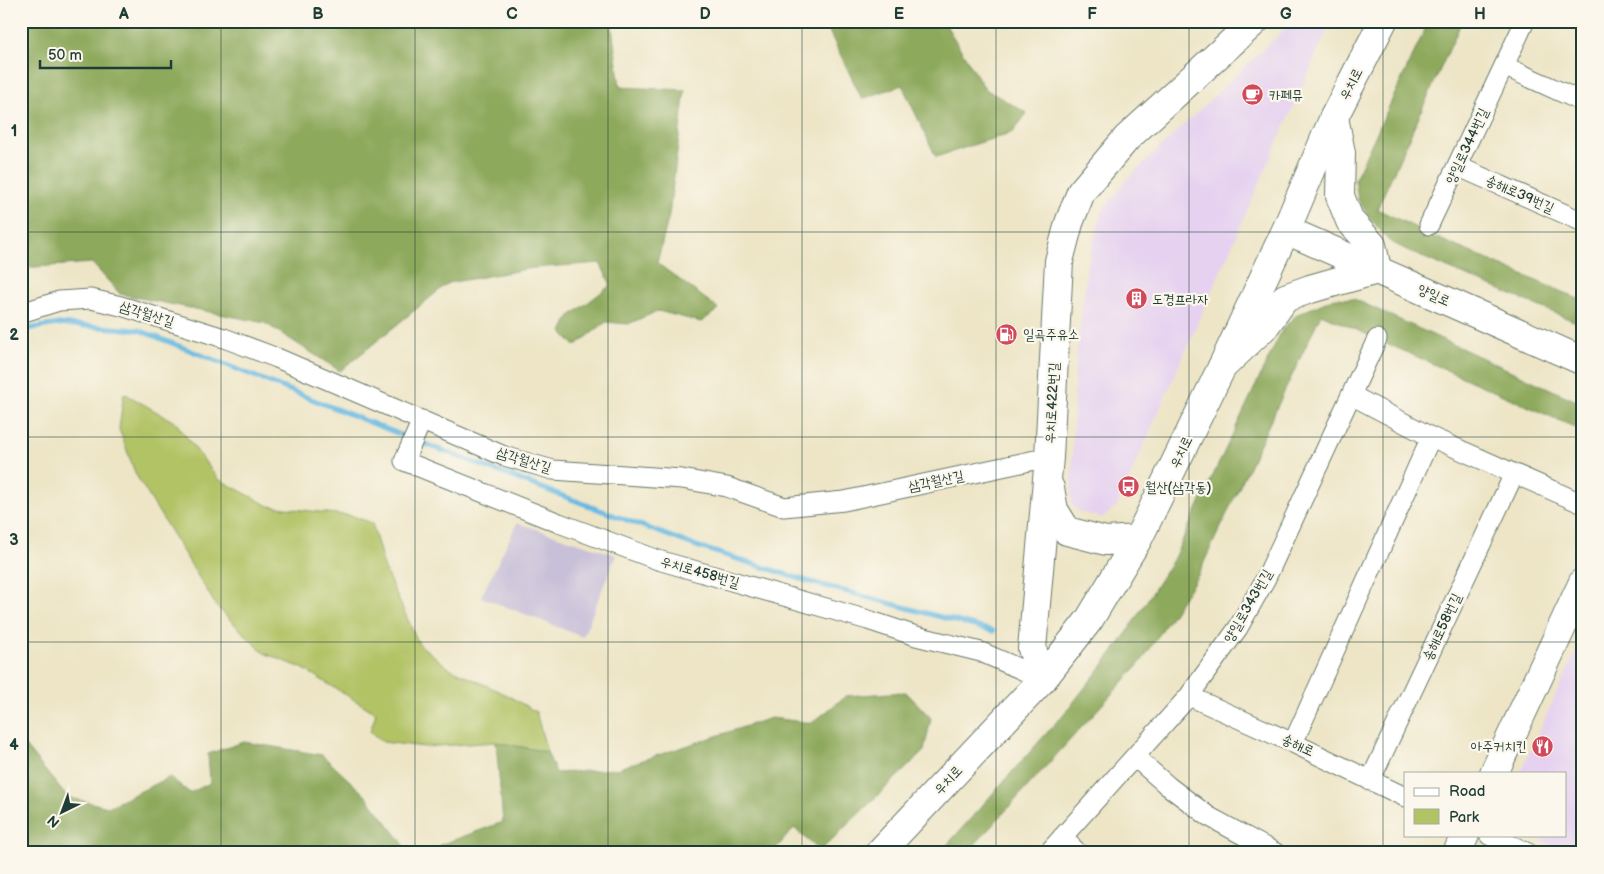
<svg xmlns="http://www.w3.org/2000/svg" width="1604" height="874" viewBox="0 0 1604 874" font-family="'Balsamiq Sans','Poor Story',sans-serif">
<rect width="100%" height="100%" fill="#fbf7ec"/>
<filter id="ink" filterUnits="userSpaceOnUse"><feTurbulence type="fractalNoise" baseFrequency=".02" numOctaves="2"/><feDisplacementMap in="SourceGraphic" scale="10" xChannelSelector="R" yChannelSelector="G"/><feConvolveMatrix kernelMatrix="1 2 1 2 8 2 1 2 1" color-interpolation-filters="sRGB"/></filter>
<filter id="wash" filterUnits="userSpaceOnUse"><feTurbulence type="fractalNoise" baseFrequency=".0096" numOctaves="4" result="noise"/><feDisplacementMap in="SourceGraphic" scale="20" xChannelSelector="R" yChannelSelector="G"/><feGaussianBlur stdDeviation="1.12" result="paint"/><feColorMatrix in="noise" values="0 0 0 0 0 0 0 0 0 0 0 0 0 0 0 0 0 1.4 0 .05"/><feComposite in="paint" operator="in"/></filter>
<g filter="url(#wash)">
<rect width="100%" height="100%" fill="#ede5c6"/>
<path fill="#e6d2f0" d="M1293,21H1331L1117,506L1102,518L1080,512L1071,504L1075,369L1087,267L1101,213L1125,181Z
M1583,636V851L1568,853L1529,835H1565V773H1520Z"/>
<path fill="#c8bfd8" d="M517,523L616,555L583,637L481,597Z"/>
<path fill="#b2c366" stroke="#68804d" d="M124,393L176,423L218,479L269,506L353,516L372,523L385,570L419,644L449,668L507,695L536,712L547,752L496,742L425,747L383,742L370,732L376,713L302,668L264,653L217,607L136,475L119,429Z"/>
<path fill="#8da95b" stroke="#567348" d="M21,21H611L620,87L685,90L669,215L657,263L719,309L701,322L658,311L628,324L606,322L575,346L562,332L569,317L611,285L600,263L533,268L448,283L340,371L265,323L120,294L92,263L21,268Z
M824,21H946L947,27L985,89L1027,113L1013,132L936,157L902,85L862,99Z
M1429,21H1462L1377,209L1435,237L1583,301V325L1415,254L1389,241L1371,219L1358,200L1355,179Z
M1335,298L1354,299L1583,404V431L1321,314L1197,577L1141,662L967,853H940L1069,708L1120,643L1173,560L1283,328L1298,314Z
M906,692L931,718L924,751L820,851L794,828L772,853H437L440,845L503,822L496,742L547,752L556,773L616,769L771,718L812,723L846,696Z
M244,742L322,755L366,796L402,842L406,853H21V747L25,746L67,797L108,807L170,777L190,793L210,783L208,754Z"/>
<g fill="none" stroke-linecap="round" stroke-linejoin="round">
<path stroke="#65b8e1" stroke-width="5" d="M21,330L58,324L139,330L409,438
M417,441L693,545L807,581L993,631"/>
</g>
</g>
<g filter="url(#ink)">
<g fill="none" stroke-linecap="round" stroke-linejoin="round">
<defs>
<path id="street" d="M1504,66L1583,102
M1457,166L1583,222
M1429,225L1525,21
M21,313L59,301L91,299L121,306L224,338L277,358L504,456L553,470L682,479L727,487L784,507L844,501L1049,457
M1351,395L1431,437L1583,504
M422,420L404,461L559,523L658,560L868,620L916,636L981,652L1043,679
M1189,696L1293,743L1405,797
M1293,743L1431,437
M1135,757L1168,786L1208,816L1276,853
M1370,781L1514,474
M1489,835L1528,853
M1062,837L1078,853
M1048,853L1189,696L1238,628L1266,578L1377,339"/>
<path id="secondary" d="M1286,230L1583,361
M1050,488L1054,510L1067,531L1106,541L1138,539
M1043,679L1032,649L1049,457L1059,261L1069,223L1081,192L1127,138L1255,21
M1494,773L1583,582
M879,853L1043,679L1089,620L1138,539L1222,367L1286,230L1334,117L1383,21
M1457,853L1465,835"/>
<path id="primary" d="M1222,367L1265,326L1285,298L1310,289L1377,270L1372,245L1350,221L1340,196L1341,153L1334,117"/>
</defs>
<use href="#street" stroke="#677867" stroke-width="21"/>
<use href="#secondary" stroke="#677867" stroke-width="30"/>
<use href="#primary" stroke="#677867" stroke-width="30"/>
<use href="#street" stroke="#fff" stroke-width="19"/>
<use href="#secondary" stroke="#fff" stroke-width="28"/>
<use href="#primary" stroke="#fff" stroke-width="28"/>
</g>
</g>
<path fill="none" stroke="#1f3d34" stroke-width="1" stroke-opacity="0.55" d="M221,21V853M415,21V853M608,21V853M802,21V853M996,21V853M1189,21V853M1383,21V853M21,232H1583M21,437H1583M21,642H1583"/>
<defs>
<symbol id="cafe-disc" viewBox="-11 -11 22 22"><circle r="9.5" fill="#d1495b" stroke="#fbf7ec"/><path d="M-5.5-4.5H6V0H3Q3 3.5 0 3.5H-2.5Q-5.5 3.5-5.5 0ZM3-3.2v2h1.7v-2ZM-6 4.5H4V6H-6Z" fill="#fff"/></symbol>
<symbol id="building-disc" viewBox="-11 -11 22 22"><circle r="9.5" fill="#d1495b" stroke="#fbf7ec"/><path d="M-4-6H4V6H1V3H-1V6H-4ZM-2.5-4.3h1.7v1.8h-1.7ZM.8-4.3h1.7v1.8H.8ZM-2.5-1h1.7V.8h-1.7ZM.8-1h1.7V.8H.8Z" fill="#fff"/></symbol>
<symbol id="fuel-disc" viewBox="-11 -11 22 22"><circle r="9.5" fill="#d1495b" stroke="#fbf7ec"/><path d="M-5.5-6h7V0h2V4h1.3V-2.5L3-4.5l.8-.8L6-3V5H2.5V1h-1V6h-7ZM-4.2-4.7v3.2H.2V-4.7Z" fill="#fff"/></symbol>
<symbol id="bus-disc" viewBox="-11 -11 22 22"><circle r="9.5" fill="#d1495b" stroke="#fbf7ec"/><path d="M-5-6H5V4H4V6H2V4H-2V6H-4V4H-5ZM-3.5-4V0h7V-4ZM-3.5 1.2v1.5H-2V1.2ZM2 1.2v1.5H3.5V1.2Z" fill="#fff"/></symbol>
<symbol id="restaurant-disc" viewBox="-11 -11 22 22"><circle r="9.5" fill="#d1495b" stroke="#fbf7ec"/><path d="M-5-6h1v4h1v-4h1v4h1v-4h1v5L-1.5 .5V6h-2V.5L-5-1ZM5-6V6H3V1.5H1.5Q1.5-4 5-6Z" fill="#fff"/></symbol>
</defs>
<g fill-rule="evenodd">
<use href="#cafe-disc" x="1240" y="82" width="25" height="25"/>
<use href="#building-disc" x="1124" y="286" width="25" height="25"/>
<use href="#fuel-disc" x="994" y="322" width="25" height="25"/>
<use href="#bus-disc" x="1116" y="474" width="25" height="25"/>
<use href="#restaurant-disc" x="1530" y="734" width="25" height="25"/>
</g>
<g text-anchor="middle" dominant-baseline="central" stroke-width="4.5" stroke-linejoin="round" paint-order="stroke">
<g font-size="14" fill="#1f3d34" stroke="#fbf7ec">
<text transform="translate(1351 84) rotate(-63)">우치로</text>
<text transform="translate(1467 146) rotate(-65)">양일로344번길</text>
<text transform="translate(1520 194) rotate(24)">송해로39번길</text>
<text transform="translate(1434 295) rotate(24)">양일로</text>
<text transform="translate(147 314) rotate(17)">삼각월산길</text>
<text transform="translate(1052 403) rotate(-87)">우치로422번길</text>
<text transform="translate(1181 452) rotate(-64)">우치로</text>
<text transform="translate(524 460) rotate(17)">삼각월산길</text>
<text transform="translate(936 481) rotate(-12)">삼각월산길</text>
<text transform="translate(700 572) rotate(16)">우치로458번길</text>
<text transform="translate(1248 606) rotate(-60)">양일로343번길</text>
<text transform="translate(1442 627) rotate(-65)">송해로58번길</text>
<text transform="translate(1298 745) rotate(25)">송해로</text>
<text transform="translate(948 780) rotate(-47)">우치로</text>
</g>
<g font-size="14" fill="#1f3d34" stroke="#fbf7ec" text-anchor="start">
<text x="1269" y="95">카페뮤</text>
<text x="1152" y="299">도경프라자</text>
<text x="1023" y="334">일곡주유소</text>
<text x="1145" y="487">월산(삼각동)</text>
<text x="1527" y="746" text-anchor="end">아주커치킨</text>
</g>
</g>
<rect width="1604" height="874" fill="none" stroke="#fbf7ec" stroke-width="55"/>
<rect x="1404" y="772" width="162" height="65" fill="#fbf7ec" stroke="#a3ada2"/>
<rect x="1414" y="788" width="25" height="8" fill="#ffffff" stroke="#a3ada2"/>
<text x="1449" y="796" font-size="15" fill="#1f3d34">Road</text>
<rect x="1414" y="809" width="25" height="15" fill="#b2c366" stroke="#a3ada2"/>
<text x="1449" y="822" font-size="15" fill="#1f3d34">Park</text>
<g transform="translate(62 812) rotate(222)" stroke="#fbf7ec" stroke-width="4" paint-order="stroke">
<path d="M0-4L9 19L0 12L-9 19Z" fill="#1f3d34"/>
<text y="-8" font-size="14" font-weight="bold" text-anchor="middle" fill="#1f3d34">N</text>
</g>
<path d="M40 60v8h131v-8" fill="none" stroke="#1f3d34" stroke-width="2.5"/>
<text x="48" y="60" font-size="15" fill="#1f3d34" stroke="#fbf7ec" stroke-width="4" paint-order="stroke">50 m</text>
<rect x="28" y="28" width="1548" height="818" fill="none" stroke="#1f3d34" stroke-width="2"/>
<g font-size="16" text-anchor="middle" font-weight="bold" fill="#1f3d34">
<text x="124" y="19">A</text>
<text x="318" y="19">B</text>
<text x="512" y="19">C</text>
<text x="705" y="19">D</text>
<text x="899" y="19">E</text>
<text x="1092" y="19">F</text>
<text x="1286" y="19">G</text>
<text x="1480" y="19">H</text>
<text x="14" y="136">1</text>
<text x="14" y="340">2</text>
<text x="14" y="545">3</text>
<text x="14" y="750">4</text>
</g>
</svg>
